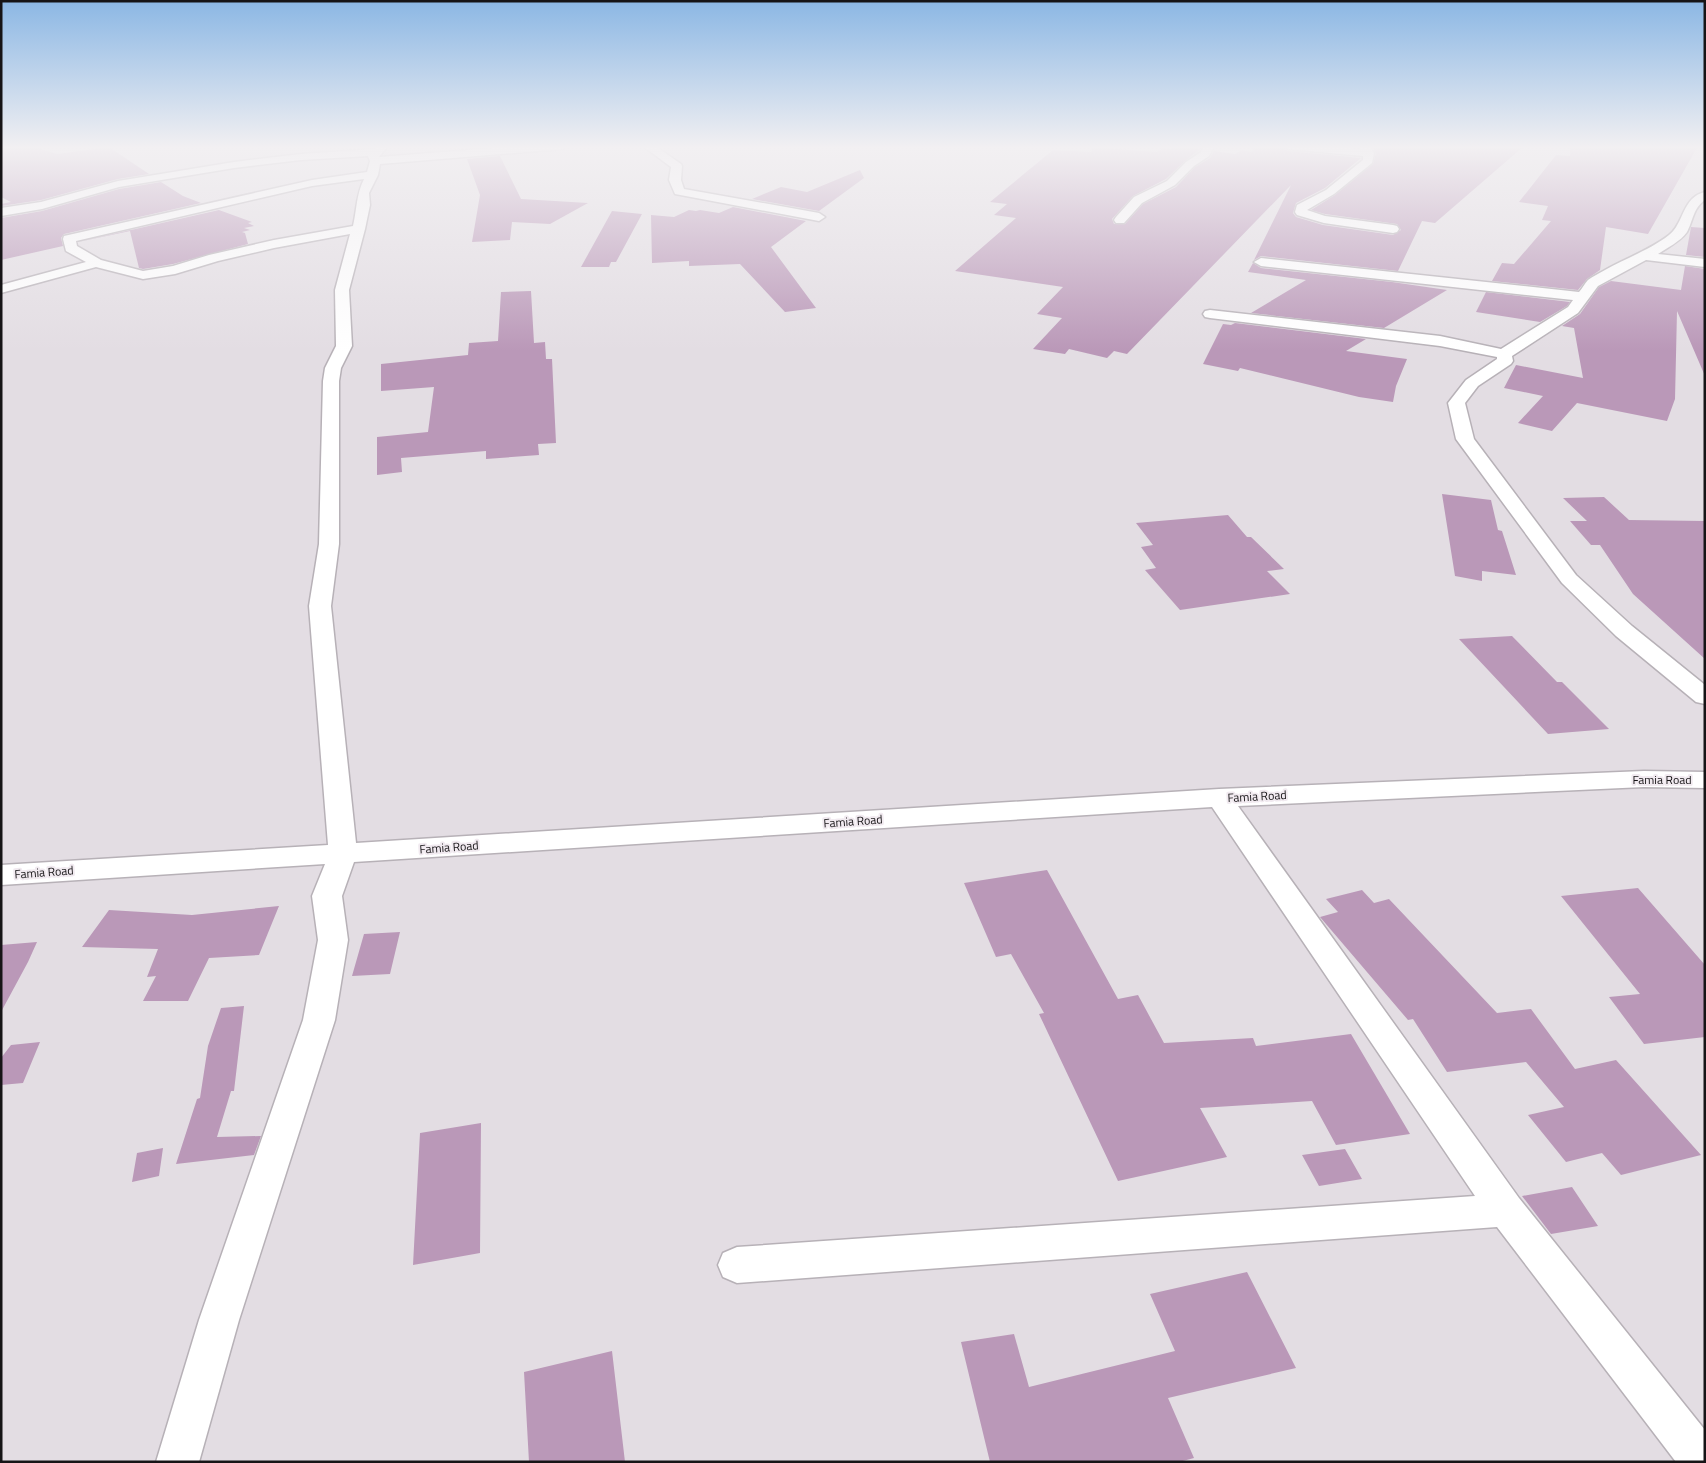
<svg xmlns="http://www.w3.org/2000/svg" width="1706" height="1463" viewBox="0 0 1706 1463" font-family="'Titillium Web',sans-serif">
<rect width="100%" height="100%" fill="#e3dde3"/>
<path fill="#ba98b8" d="M1,146H31L57,154L109,147L149,174L118,179L41,200L1,206V204L11,202L1,197Z
M1175,146L1200,149L1185,161L1166,179L1133,196L1112,219L1114,224H1125L1143,204L1176,187L1195,167L1210,158L1214,151L1235,154L1242,150L1252,152L1256,146H1266L1283,148L1288,151L1361,158L1325,188L1296,203L1293,213L1296,217L1323,225L1393,235L1401,230L1397,224L1325,214L1311,210L1335,195L1373,164L1376,153L1372,146H1524L1435,223L1422,221L1398,271L1261,256L1254,260L1291,185L1127,354L1114,351L1107,358L1069,349L1065,354L1033,349L1062,318L1037,314L1063,287L955,271L1016,218L994,215L1007,204L990,202L1053,150L1092,152L1091,147L1157,152L1163,148L1170,149Z
M1570,146H1698L1648,234L1606,227L1600,270L1587,279L1578,290L1492,281L1502,263L1514,264L1551,221L1542,220L1548,206L1519,202L1556,155L1570,156Z
M500,156L521,199L588,203L550,224L512,222L510,240L472,242L480,195L467,159Z
M860,170L864,178L819,211L752,199L781,187L807,192Z
M161,182L183,196L201,203L64,234L61,238L63,246L1,260V218L42,211L119,189Z
M733,207L806,221L771,247L816,308L785,312L740,264L689,266V261L652,263L651,215L674,217L689,210L696,211L700,210L719,213Z
M219,210L252,222L248,223L254,226L244,228L250,230L242,232L245,233L248,244L173,264L143,269L139,268L130,231L78,242Z
M612,211L642,214L616,262H611L609,267H581Z
M1691,227L1705,228V257L1686,255Z
M1253,263L1261,268L1392,282L1447,290L1384,328L1251,313L1306,280L1248,272Z
M1685,266L1705,269V376L1677,311L1675,399L1667,421L1577,403L1552,431L1518,423L1543,396L1504,388L1516,365L1583,378L1574,328L1562,326L1580,314L1599,287L1611,281L1681,290Z
M531,291L534,343L545,342L546,359H552L556,443L538,444L539,455L486,459V451L401,458L402,472L377,475V437L428,432L434,387L381,391V364L468,355L469,343L498,341L501,292Z
M1486,292L1570,302L1567,306L1540,322L1476,312Z
M1235,323L1366,339L1346,351L1407,359L1396,386L1393,402L1359,397L1240,368L1238,371L1203,364L1223,324L1231,325Z
M1442,494L1491,500L1498,530L1502,531L1516,575L1482,571V581L1455,576Z
M1604,497L1629,520L1705,521V659L1633,594L1600,545H1591L1570,521H1587L1563,498Z
M1228,515L1247,537H1251L1284,569L1267,571L1290,594L1180,610L1145,570L1156,568L1141,547L1153,545L1136,523Z
M1512,636L1557,682H1562L1609,729L1548,734L1459,639Z
M1047,870L1118,999L1138,995L1164,1043L1253,1038L1256,1046L1351,1034L1410,1134L1336,1145L1312,1101L1200,1108L1227,1157L1118,1181L1039,1014L1044,1013L1011,954L996,957L964,883Z
M1638,888L1705,965V1037L1644,1044L1609,997L1640,994L1561,896Z
M1362,890L1374,903L1389,899L1497,1013L1531,1009L1575,1069L1616,1060L1701,1155L1621,1175L1602,1153L1566,1162L1528,1115L1564,1107L1526,1062L1447,1072L1413,1019L1408,1020L1320,917L1338,912L1326,899Z
M279,906L259,955L209,958L188,1001H143L156,976L147,977L158,949L82,947L109,910L192,915Z
M400,932L390,974L352,976L364,934Z
M37,942L28,962L1,1012V945Z
M244,1006L234,1091H231L217,1137L261,1136L254,1155L176,1164L197,1099L200,1098L208,1046L221,1008Z
M40,1042L23,1083L1,1085V1058L11,1045Z
M481,1123L480,1253L413,1265L420,1133Z
M163,1148L159,1176L132,1182L137,1153Z
M1345,1149L1362,1179L1319,1186L1302,1155Z
M1572,1187L1598,1226L1551,1234L1522,1196Z
M1247,1272L1296,1368L1168,1398L1194,1458L1179,1462H990L961,1342L1014,1334L1029,1387L1175,1351L1150,1294Z
M612,1351L625,1462H529L524,1372Z"/>
<g fill="none" stroke-linecap="round" stroke-linejoin="round">
<defs>
<path id="street" d="M377,146H388L379,157L520,146H568L563,149L380,164L378,175L369,193L370,205L365,229L349,290L352,346L341,368L339,381V544L331,606L356,843L1219,789L1644,771L1705,772V788L1644,787L1238,806L1519,1198L1705,1430V1462H1676L1497,1227L737,1283L723,1277L718,1265L723,1253L737,1247L1475,1196L1212,807L354,862L342,896L348,940L335,1020L239,1320L199,1462H156L199,1320L303,1020L318,940L312,896L325,864L1,885V865L328,845L309,606L319,544L323,381L325,368L336,346L335,290L350,234L274,248L218,261L175,274L143,279L96,267L1,293V285L86,262L66,251L63,239L64,236L312,180L367,172L370,161L368,156L301,160L234,168L119,187L42,209L1,216V208L41,202L118,181L234,162L301,154L374,149ZM364,179C356,195 357,209 353,226L274,240L209,255L173,266L143,271L101,260L77,246L76,241L312,186Z
M643,146H655L681,164L682,166L681,180L684,189L819,213L825,217L819,221L675,194L669,180L671,167Z
M1204,146H1214L1209,156L1194,166L1175,185L1142,203L1124,223H1116L1114,220L1116,217L1134,197L1167,181L1186,162L1201,152Z
M1283,146H1328L1360,149L1358,146H1369L1374,153L1372,163L1334,194L1307,210L1325,216L1393,225L1397,226L1399,229L1397,232L1393,233L1324,223L1297,215L1295,212L1297,205L1326,190L1363,160V156L1288,149Z
M1705,192V200C1693,208 1693,221 1687,232C1681,241 1667,248 1658,254L1705,259V267L1646,260L1598,286L1578,313L1512,356L1513,361L1511,364L1478,386L1465,403L1474,439L1576,575L1632,626L1705,685V704L1696,702L1616,636L1562,583L1456,439L1448,403L1466,380L1497,359V357L1440,346L1210,318L1205,317L1203,314L1205,311L1210,310L1440,336L1501,349L1568,307L1573,300L1261,266L1254,262L1261,258L1579,292C1582,289 1585,283 1588,280C1593,276 1600,273 1605,270C1626,258 1650,250 1669,235C1684,224 1682,197 1705,192Z"/>
</defs>
<use href="#street" stroke="#b7b1b7" stroke-width="3"/>
<use href="#street" fill="#fff" fill-rule="evenodd"/>
</g>
<linearGradient id="sky" x2="0" y2="1"><stop stop-color="#8bb7e4"/><stop offset="0.42" stop-color="#f2f0f2"/><stop offset="1" stop-color="#f2f0f2" stop-opacity="0"/></linearGradient>
<rect width="1706" height="351" fill="url(#sky)"/>
<g text-anchor="middle" dominant-baseline="central" stroke-width="4" stroke-linejoin="round" paint-order="stroke">
<g font-size="12" fill="#161416" stroke="#f1eaf0">
<text x="1662" y="779">Famia Road</text>
<text transform="translate(1257 796) rotate(-3)">Famia Road</text>
<text transform="translate(853 821) rotate(-4)">Famia Road</text>
<text transform="translate(449 847) rotate(-4)">Famia Road</text>
<text transform="translate(44 872) rotate(-4)">Famia Road</text>
</g>
</g>
<rect width="1706" height="1463" fill="none" stroke="#161416" stroke-width="5"/>
</svg>
